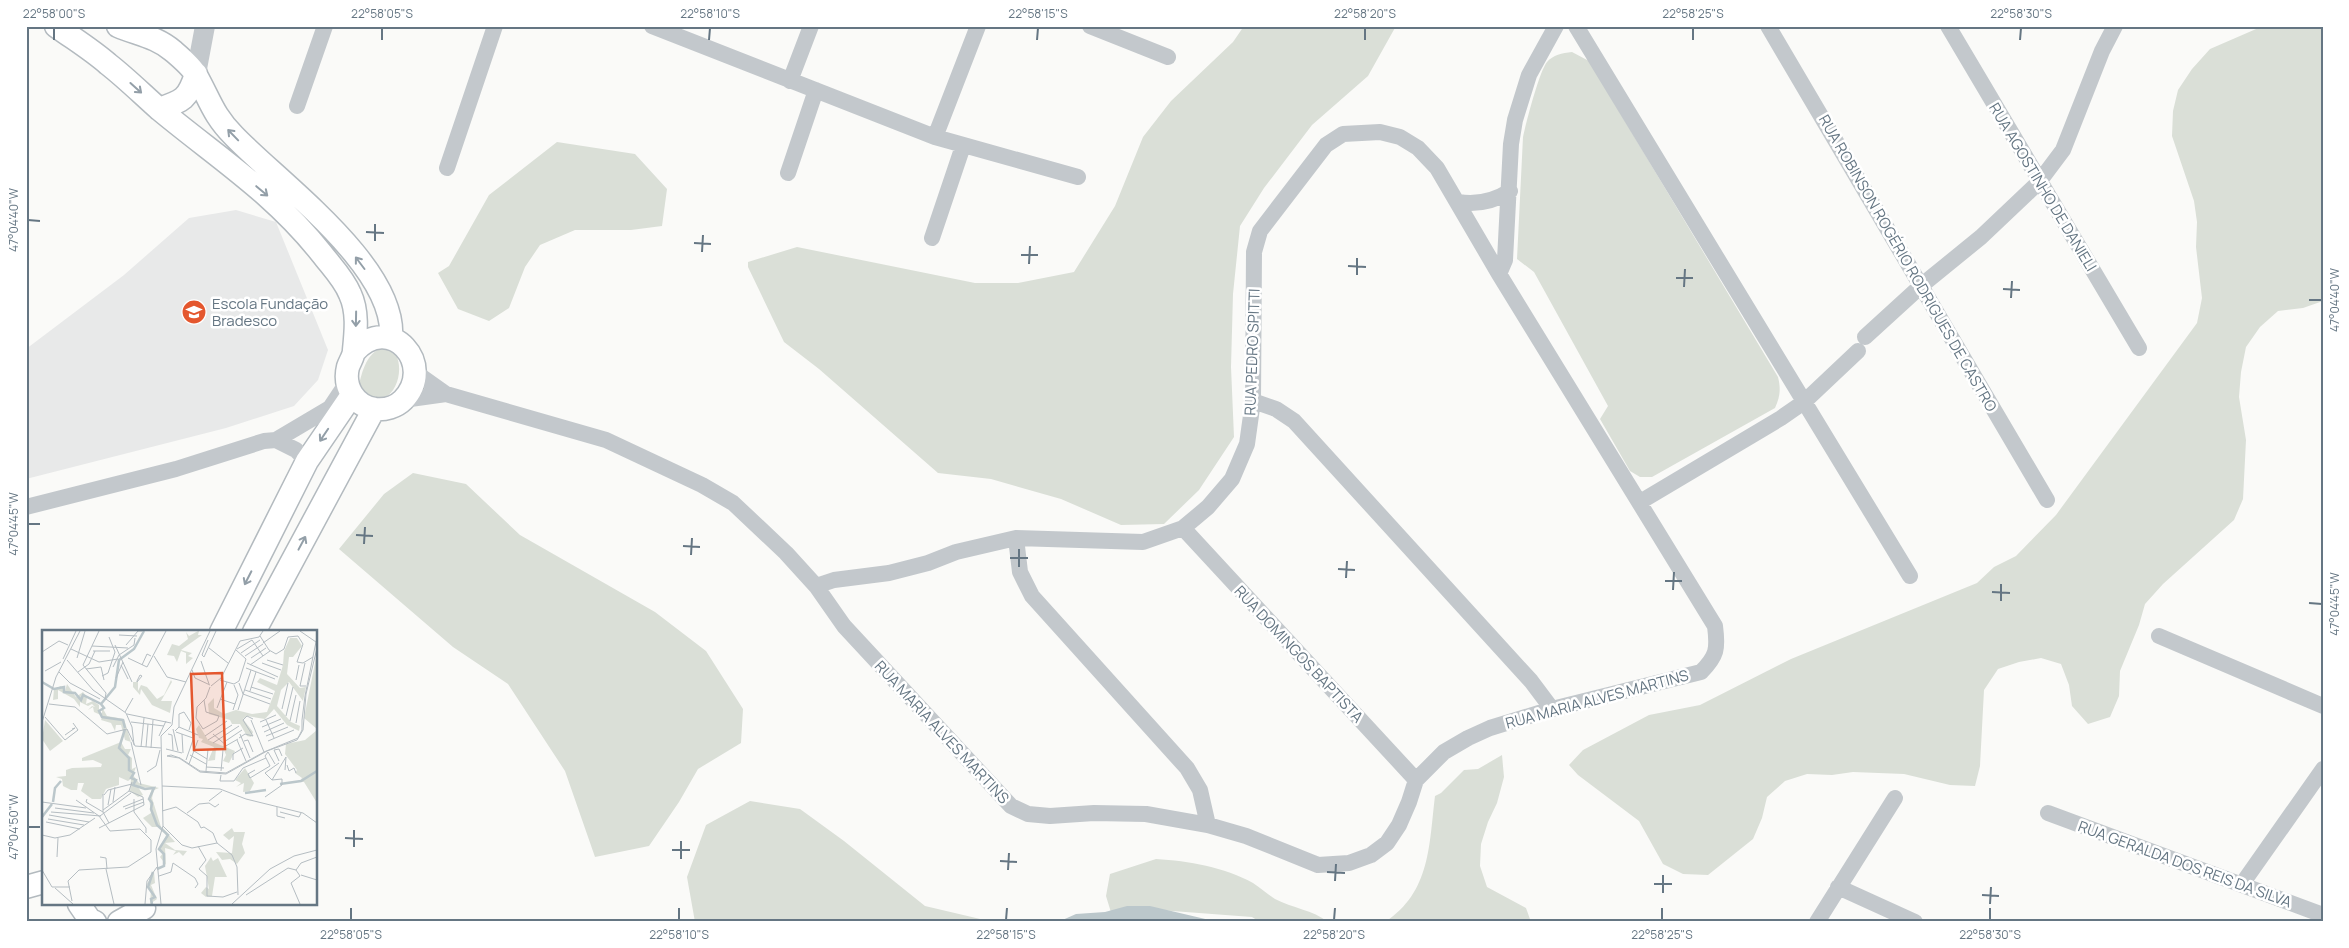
<svg xmlns="http://www.w3.org/2000/svg" width="2349" height="948" viewBox="0 0 2349 948" font-family="Manrope,sans-serif">
<rect width="100%" height="100%" fill="#fafaf8"/>
<path fill="#e8e9e9" d="M236,210L276,222L328,350L318,380L294,406L226,428L26,479V349L124,275L189,218Z"/>
<path fill="#dadfd7" d="M1244,26H1396L1368,76L1312,125L1264,188L1240,226L1233,294L1231,367L1234,437L1199,490L1164,524L1121,525L1061,499L991,479L938,473L819,369L784,342L748,267V262L797,247L975,283H1018L1074,272L1115,206L1143,137L1171,101L1233,42Z
M2263,26H2323V301L2303,308L2278,311L2260,327L2246,347L2241,372L2239,397L2246,440L2243,499L2234,520L2163,584L2145,604L2139,625L2120,671L2119,696L2110,717L2088,724L2072,706L2069,685L2061,664L2041,658L2019,662L1998,669L1984,690L1980,766L1975,786L1950,785L1904,774L1853,772L1832,775L1807,774L1785,781L1767,797L1762,818L1753,839L1708,875L1683,874L1663,864L1639,821L1578,775L1569,765L1583,750L1649,715L1700,705L1791,659L1977,583L1994,567L2016,556L2056,515L2197,323L2202,298L2196,247L2197,222L2194,201L2172,136L2173,111L2178,90L2192,69L2210,49Z
M1572,52L1589,61L1778,377C1781,389 1780,397 1775,408L1652,477H1640L1630,471L1600,419L1608,406L1534,272L1517,259L1523,137C1526,123 1539,72 1547,62C1553,55 1562,53 1572,52Z
M557,142L635,154L667,189L662,226L631,230H575L540,245L525,267L509,308L489,321L458,309L438,273L449,266L489,195Z
M379,349H389L396,355C403,368 398,392 384,398C381,400 376,400 372,401L359,385C362,372 366,356 379,349Z
M413,473L466,484L520,535L655,612L706,651L743,709L741,743L698,769L679,802L649,846L595,857L565,771L508,684L453,647L339,549L384,494Z
M1502,755L1504,777L1497,803L1488,822L1481,844L1480,866L1487,887L1526,908L1531,922H1385C1431,892 1429,844 1435,796L1441,793L1464,770L1478,769Z
M750,801L800,809L844,841L925,906L993,922H695L687,877L706,825Z
M1156,859C1189,861 1224,867 1253,883C1261,888 1267,894 1275,899C1292,908 1313,910 1328,922H1260L1252,917L1159,910L1113,919L1106,896L1110,874Z"/>
<path fill="#bbc7cb" d="M1127,906H1150L1218,922H1058L1076,914L1105,912Z"/>
<g fill="none" stroke-linecap="round" stroke-linejoin="round">
<defs>
<path id="secondary" d="M56,26C74,39 92,50 108,64C126,78 142,94 159,109C218,158 274,193 322,254C332,267 344,279 350,294C358,311 356,331 354,350C354,356 350,361 348,367C343,387 355,406 375,409C385,410 396,407 403,400C437,365 390,311 354,352
M118,26C137,34 157,37 173,51C180,57 192,67 196,75C210,100 213,115 234,136C279,183 397,267 391,338
M159,109C183,101 188,99 196,74
M221,632L307,461L352,395
M254,632L374,409
M26,887L44,882
M79,904L90,920L95,922
M119,922L144,908"/>
</defs>
<use href="#secondary" stroke="#b3babf" stroke-width="25"/>
<path stroke="#c3c8cc" stroke-width="16" d="M652,26L935,137L1078,177
M1090,26L1168,57
M1576,26L1910,576
M1768,26L2047,500
M1948,26L2139,348
M790,81L811,26
M297,106L325,26
M935,137L978,26
M447,168L495,26
M788,173L816,90
M1458,202C1477,205 1493,202 1510,191
M932,238L963,146
M1499,274L1505,260L1511,144L1515,120L1529,75L1556,26
M1865,337L1922,285L1981,237L2039,182L2063,150L2102,51L2115,26
M415,372L446,394L606,440L702,485L733,503L786,553L816,586L844,626L1011,806L1028,814L1050,816L1094,813L1146,814L1208,825L1246,836L1318,865L1349,863L1371,855L1387,843L1399,825L1409,802L1416,780L1444,752L1468,738L1490,728L1552,709L1701,672C1717,656 1718,649 1715,626L1499,274L1437,168L1418,148L1400,137L1380,132L1343,134L1326,145L1260,231L1254,252L1253,401L1247,444L1232,479L1208,507L1183,528L1143,542L1016,538L956,552L928,563L889,573L834,580L816,586
M403,400L446,394
M1253,401L1276,409L1294,421L1531,681L1552,709
M276,440L296,450L307,461
M1640,502L1781,418L1804,402L1858,351
M26,507L176,469L264,441L276,440L330,408L342,390
M1183,528L1416,780
M1016,538L1020,572L1032,596L1187,768L1200,790L1208,825
M2159,636L2323,706
M2048,813L2323,915
M2242,884L2323,769
M1838,887L1915,922
M1817,922L1895,798"/>
<path stroke="#c3c8cc" stroke-width="20" d="M196,74L205,26"/>
<use href="#secondary" stroke="#fff" stroke-width="22"/>
</g>
<defs><path id="oneway-shaft" d="M-6 0H5M1.5-3L5.5 0L1.5 3" fill="none" stroke-width="1.6" stroke-linecap="round" stroke-linejoin="round" transform="scale(1.25)"/></defs>
<g stroke="#939fa8">
<use href="#oneway-shaft" transform="translate(136 88) rotate(42)"/>
<use href="#oneway-shaft" transform="translate(233 135) rotate(-134)"/>
<use href="#oneway-shaft" transform="translate(262 191) rotate(40)"/>
<use href="#oneway-shaft" transform="translate(360 263) rotate(-127)"/>
<use href="#oneway-shaft" transform="translate(356 319) rotate(91)"/>
<use href="#oneway-shaft" transform="translate(324 435) rotate(124)"/>
<use href="#oneway-shaft" transform="translate(302 543) rotate(-62)"/>
<use href="#oneway-shaft" transform="translate(248 578) rotate(117)"/>
</g>
<path fill="none" stroke="#657683" stroke-width="2" d="M54,40V28M382,40V28M709,40L710,28M1037,40L1038,28M1365,40V28M1693,40V28M2020,40L2021,28M28,220L40,221M366,232L384,233M375,241V224M694,243L711,244M702,252L703,235M1021,255H1038M1029,264L1030,246M1348,266L1366,267M1357,275V258M1676,278H1693M1684,287L1685,269M2003,289L2020,290M2011,298L2012,281M2309,300H2322M28,524H40M356,535L373,536M364,544L365,527M683,546L700,547M691,555L692,538M1010,558H1028M1019,567V549M1338,569L1355,570M1346,578L1347,561M1665,581H1682M1673,590L1674,572M1992,592L2010,593M2001,601V584M2309,603L2322,604M28,827H40M345,838L363,839M354,847V830M672,850H690M681,859V841M1000,861L1017,862M1008,870L1009,853M1327,872L1345,873M1335,881L1336,864M1654,884H1672M1663,893V875M1982,895L1999,896M1990,904L1991,887M351,920V908M679,920V908M1006,920L1007,908M1334,920L1335,908M1662,920V908M1990,920V908"/>
<defs>
<symbol id="school-disc" viewBox="-11 -11 22 22"><circle r="9.5" fill="#e4572e" stroke="#fff"/><path d="M0-5L7-2L0 1L-7-2ZM-4 1L0 2.5L4 1V4Q0 6-4 4Z" fill="#fff"/></symbol>
</defs>
<g fill-rule="evenodd">
<use href="#school-disc" x="180" y="298" width="28" height="28"/>
</g>
<g text-anchor="middle" dominant-baseline="central" stroke-width="5" stroke-linejoin="round" paint-order="stroke">
<g font-size="15" fill="#657683" stroke="#fff">
<text transform="translate(2043 187) rotate(59)">RUA AGOSTINHO DE DANIELI</text>
<text transform="translate(1908 263) rotate(60)">RUA ROBINSON ROGÉRIO RODRIGUES DE CASTRO</text>
<text transform="translate(1252 352) rotate(-88)">RUA PEDRO SPITTI</text>
<text transform="translate(1299 654) rotate(47)">RUA DOMINGOS BAPTISTA</text>
<text transform="translate(1597 699) rotate(-15)">RUA MARIA ALVES MARTINS</text>
<text transform="translate(942 732) rotate(47)">RUA MARIA ALVES MARTINS</text>
<text transform="translate(2185 864) rotate(20)">RUA GERALDA DOS REIS DA SILVA</text>
</g>
<g font-size="15" fill="#657683" stroke="#fff" text-anchor="start">
<text x="212" y="303">Escola Fundação<tspan x="212" dy="17">Bradesco</tspan></text>
</g>
</g>
<g transform="translate(42 630)">
<rect width="275" height="275" fill="#fafaf8"/>
<path d="M156,1H165H157L156,5H160L139,20L150,23L146,26L151,28L144,34V23L139,21L135,32L132,26L125,25L130,14L137,16L146,9L144,2L147,6ZM248,8H255L260,16L251,27H247L245,44L258,58L264,57L261,71L247,52L239,60L235,76L249,92L258,96L257,101L245,95L232,79L223,89L205,86L201,89L211,102L209,107L205,106L198,94H190L188,90L167,84L166,74L172,68V78L182,84L194,80L210,84L225,82L233,61L215,52L218,48L235,55L241,35L242,21ZM275,23V99L262,88ZM129,50L130,52L119,71H130L128,83L110,75L99,59L98,65L91,57V52H96V61L99,55L105,57L115,69L122,65ZM25,54L34,67L41,62L45,67L44,74L51,71L57,75V82L60,83V77L65,86L82,89L89,112L83,110L79,95H74L73,101L69,93L59,90L61,86L52,82L51,77L46,80L50,76L53,77L50,74L46,76L38,72V77L32,69L16,60V69L11,70L12,59L19,56L23,61ZM3,90L21,111L8,121L0,109ZM157,95L166,110L193,121L187,133L181,131L184,125L182,120L174,119L173,130L166,131L172,117L159,112L161,109L157,108L154,99ZM275,100V173L262,152H257L260,148L253,143L255,140L243,124L244,114L263,110ZM79,112L83,119H89L86,125L90,128V139L94,137L91,145L97,153L117,158L112,160L110,168L119,197H110L101,188L109,183L107,168L110,158L96,157L101,165L96,167L88,161L89,149L86,151L77,147V155L64,159L59,169H50L39,161L42,153H36L35,160H29L21,156L20,149L14,147L24,146V140L30,138L59,137L60,134L51,130L40,131V128ZM203,138L212,153L208,161L201,162L202,153L194,157L199,153L193,150ZM121,198L133,212L123,213L133,220L145,221L141,226L137,222L131,225L134,221L123,218L124,235L118,227L121,223L116,220L124,206ZM190,198L192,202H203L200,214L203,223L195,234L188,229L180,230L174,222L190,223L192,206L187,210L181,205ZM169,227L171,231L176,228L185,247H173L170,266L164,267L159,263L164,257L167,259L163,236ZM112,242L113,253L109,255L115,269L108,274L109,260L105,254Z" fill="#dadfd7"/>
<path fill="none" stroke="#bbc7cb" stroke-width="2.5" d="M0,52L12,59L22,57V62L33,63L39,70L41,65L59,74L62,78L57,81L60,87L81,90L83,98M59,74L73,57L77,30L92,19L102,1M83,99L77,118L87,128V140L92,143L89,148L94,150L91,155L103,159L112,158L107,169L110,173L109,179L115,195L126,205L117,219L122,224V236L115,239M238,154L259,151L275,141M203,163L224,160M11,172L13,158L19,151M0,187L10,174M110,274L109,269L113,267L106,257L111,242"/>
<path fill="none" stroke="#b5bdc2" stroke-width="1" d="M57,1L41,35L64,63L63,69M258,1L274,12M77,5L95,6M218,6L227,20L234,24L242,19L246,7L256,6L261,14L255,32L261,33L271,27M275,7L263,66L260,90V100L256,108L222,122L184,143L158,141L138,128L129,125L125,126L137,128L158,142L184,144L225,121L255,110L261,100L264,64L275,18M221,13L238,1M73,15L90,52M84,15L96,1H100M50,16L86,18M167,18L186,33M29,19L57,32L76,29M195,19L210,10L221,26M51,21H68M0,22L17,11L26,15M199,23L218,10M112,26L125,47L144,52M203,26L221,14M162,27L160,25L166,10M162,27L174,1M35,28L43,1M86,28L105,37L124,1M209,28L224,18M21,29L34,1M25,30L51,60L84,83L90,97L92,115M225,30L241,35M159,31L167,54M205,33L236,47M220,33L239,40M263,33L258,56H264M79,35L86,49M100,35L105,24L109,26M208,35L228,21M71,37L77,25L92,15L93,8M204,38L233,49M44,39L59,37L62,50M150,40L153,48L168,55M3,41L19,32M17,42L28,53L58,69M36,42L47,34L53,21M98,45L100,46L95,52V51ZM60,46L66,43L73,22L67,7M74,48L81,32M178,50L192,54L197,51L204,29L194,20M254,50L257,35M197,53L201,64L228,74M169,56L179,48L198,11L217,7L221,1M168,57L164,68L155,77L154,88L161,99L175,91M209,57L231,64M203,60L229,69M208,61L214,42M178,69L193,74M162,70L164,82L177,86L175,91M7,74L33,77L65,104L85,99L93,116L119,118M175,78L185,52M240,79L246,53M191,80L196,65L192,55M196,80L209,40M83,82L91,68M85,84L129,93M244,86L251,57M3,87L23,110L36,100L31,93M209,90L222,122M224,90L232,108M248,91L254,65M0,92L14,47L38,1M89,92L122,96M218,92L234,85M254,93L258,71M137,97L156,105M220,97L239,89M131,99L136,121M133,101L137,97V84L142,82L149,93L147,100M134,102L151,108M222,102L242,93M126,104L130,105L131,120M140,104L141,123M171,104L185,116M198,104L208,128M23,105L33,98L30,99M117,106L124,91M163,106L185,91M224,106L246,97M197,108L203,104L211,106L201,90L205,86L211,89M166,110L190,95M195,110L204,131M202,111L206,110L211,122M226,111L252,100M89,112L99,155M182,112L200,100M171,113L197,96M99,117L102,88M104,117L106,94M182,117L196,109M109,118L111,90M124,119L140,123M152,121L165,129M148,125L164,134M144,130L153,104M191,130V124L201,118M237,131L232,120L237,119L240,126M147,134L156,110M245,135L247,141L252,138L254,143M228,136L223,126L226,122L233,134M164,137L182,138M213,140L206,144L208,148L228,136M164,141L166,119M179,141L181,120M105,142L114,136L118,120M179,145L178,151H192L201,138L224,128M230,150L244,127L243,140M120,156L178,159L204,169L261,183L275,193M61,164V182L67,193M62,165L66,160L90,154M223,167L240,155V149L230,150L223,143L237,133M45,169L44,172L61,182M92,169V182L104,198V203M34,170L57,186L68,201L98,199L109,210M167,171L180,161M0,172L44,178M71,172L73,157M66,175L69,159M81,177L101,169M235,177V186L243,188M13,178L52,183M83,179L102,172M61,180L87,161M120,181L134,177L156,192L159,198L162,197L171,203L175,213M9,182L59,186M238,182L257,187L259,183M145,183L157,174L167,173L173,177L177,174M7,185L47,192M58,186L89,163M6,189L42,195M4,192L38,199M121,196L140,215L150,218L175,213L190,225L195,237L196,265M57,198L102,175L101,167L87,161L90,152M0,205L13,208L28,205L53,188M156,216L164,230L157,239L165,246V266L181,267L195,262M15,227L16,208M58,227L64,228L65,239M64,239L72,274M0,240L10,257H28M259,245L275,250M117,246L129,242L131,233L153,248L156,254L153,258M13,258L31,274M204,265L246,238L254,240M30,271L26,251L37,240L86,237L109,222V210M103,274L105,251L115,237M119,274L114,219L121,196L119,106L130,95L132,77L168,1M190,274L228,239L252,226L275,220M258,274L249,253L258,246L254,240L259,233L275,227"/>
<path fill="#e4572e" fill-opacity="0.15" stroke="#e4572e" stroke-width="2.5" d="M180,43L183,119L152,120L149,44Z"/>
<rect width="275" height="275" fill="none" stroke="#657683" stroke-width="2.5"/>
</g>
<rect width="2349" height="948" fill="none" stroke="#ffffff" stroke-width="55"/>
<rect x="28" y="28" width="2294" height="892" fill="none" stroke="#657683" stroke-width="2"/>
<g font-size="12" text-anchor="middle" fill="#657683">
<text x="54" y="18">22°58'00"S</text>
<text x="382" y="18">22°58'05"S</text>
<text x="710" y="18">22°58'10"S</text>
<text x="1038" y="18">22°58'15"S</text>
<text x="1365" y="18">22°58'20"S</text>
<text x="1693" y="18">22°58'25"S</text>
<text x="2021" y="18">22°58'30"S</text>
<text transform="translate(14 220) rotate(-90)" y="4">47°04'40"W</text>
<text transform="translate(2335 300) rotate(-90)" y="4">47°04'40"W</text>
<text transform="translate(14 524) rotate(-90)" y="4">47°04'45"W</text>
<text transform="translate(2335 604) rotate(-90)" y="4">47°04'45"W</text>
<text transform="translate(14 827) rotate(-90)" y="4">47°04'50"W</text>
<text x="351" y="939">22°58'05"S</text>
<text x="679" y="939">22°58'10"S</text>
<text x="1006" y="939">22°58'15"S</text>
<text x="1334" y="939">22°58'20"S</text>
<text x="1662" y="939">22°58'25"S</text>
<text x="1990" y="939">22°58'30"S</text>
</g>
</svg>
